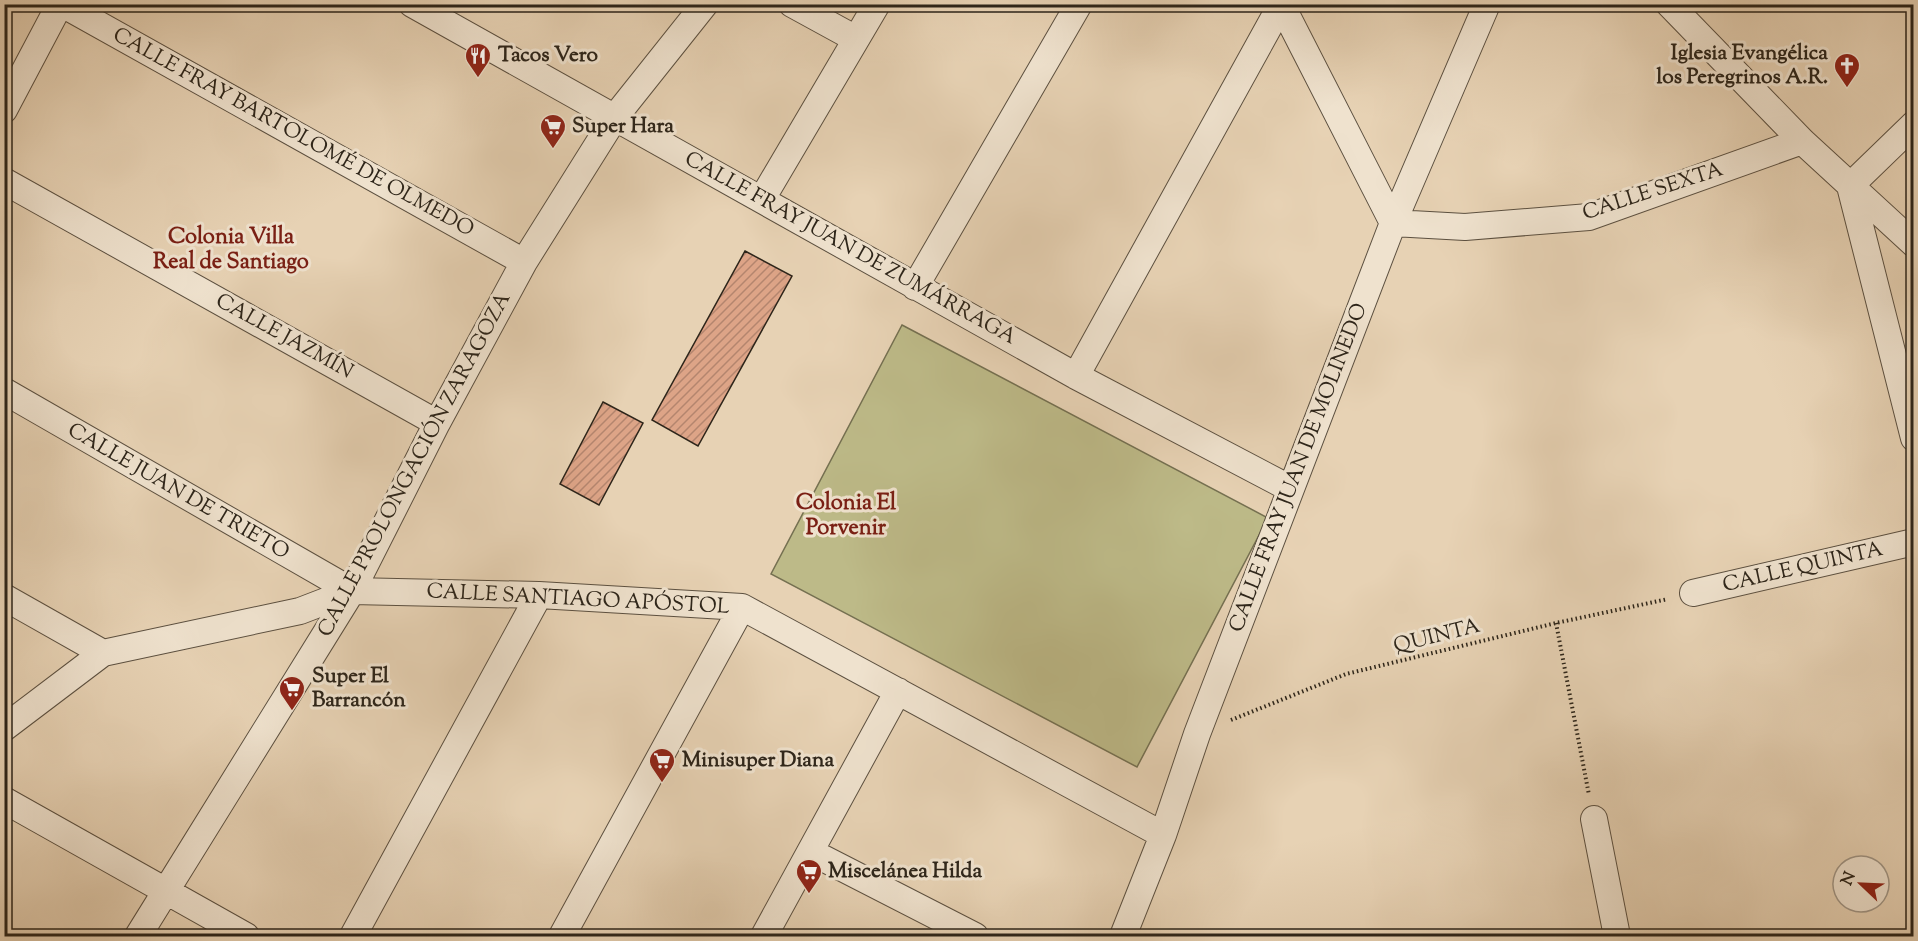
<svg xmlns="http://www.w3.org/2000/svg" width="1918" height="941" viewBox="0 0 1918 941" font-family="'Sorts Mill Goudy',serif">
<defs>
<pattern id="building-hatch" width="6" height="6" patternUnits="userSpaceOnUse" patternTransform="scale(1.5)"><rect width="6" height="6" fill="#dda487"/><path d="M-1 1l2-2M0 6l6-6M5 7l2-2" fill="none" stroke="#b4856e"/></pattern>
</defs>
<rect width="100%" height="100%" fill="#e7d2b4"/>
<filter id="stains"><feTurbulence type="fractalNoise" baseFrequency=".00333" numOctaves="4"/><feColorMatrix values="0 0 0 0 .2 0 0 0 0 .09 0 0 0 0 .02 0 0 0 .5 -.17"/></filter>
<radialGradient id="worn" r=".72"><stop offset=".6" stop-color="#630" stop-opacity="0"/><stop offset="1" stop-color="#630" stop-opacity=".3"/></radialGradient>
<path fill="#bdba88" stroke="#757051" stroke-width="1.5" d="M902,325L1268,518L1137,767L771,574Z"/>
<path fill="url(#building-hatch)" stroke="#2d251a" stroke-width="1.5" d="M745,251L792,276L698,446L652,420Z
M603,402L643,423L599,505L560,484Z"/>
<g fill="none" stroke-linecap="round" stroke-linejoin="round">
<defs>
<path id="street" d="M62,4L524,262
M412,4L1076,376L1291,489
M792,4L856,39
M1281,4L1393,223L1465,227L1589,217L1802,141
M1669,4L1802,141L1914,244
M4,110L60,4
M1914,124L1850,186L1914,438
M4,181L437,423
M762,199L877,4
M915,287L1079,4
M1076,376L1281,5
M4,391L352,591
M1693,593L1914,542
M4,597L103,653
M4,728L103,653L300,611L352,591L539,595L742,607L1163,835
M4,800L246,936
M1594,819L1617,936
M811,852L975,936
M138,936L352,591L437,423L524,262L615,117L705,4
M353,936L539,595
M562,936L742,607
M764,936L898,691
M1123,936L1163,835L1197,734L1393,223L1487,4"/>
</defs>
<use href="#street" stroke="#5c5040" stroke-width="28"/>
<path stroke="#2d251a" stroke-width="4" stroke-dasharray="1.5 3" stroke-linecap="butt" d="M1556,623L1589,795
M1231,720L1346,674L1556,623L1668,599"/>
<use href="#street" stroke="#efe2ce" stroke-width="26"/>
</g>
<defs>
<symbol id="restaurant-pin" viewBox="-11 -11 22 30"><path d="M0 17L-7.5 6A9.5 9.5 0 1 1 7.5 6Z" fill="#8f2418" stroke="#efe2ce"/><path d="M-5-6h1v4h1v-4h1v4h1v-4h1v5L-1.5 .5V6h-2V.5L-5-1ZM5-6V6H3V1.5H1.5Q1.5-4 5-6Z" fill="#fff"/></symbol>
<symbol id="church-pin" viewBox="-11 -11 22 30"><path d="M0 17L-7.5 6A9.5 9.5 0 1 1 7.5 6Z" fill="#8f2418" stroke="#efe2ce"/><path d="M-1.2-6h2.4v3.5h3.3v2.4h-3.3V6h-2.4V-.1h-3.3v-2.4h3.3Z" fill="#fff"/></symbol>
<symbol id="supermarket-pin" viewBox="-11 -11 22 30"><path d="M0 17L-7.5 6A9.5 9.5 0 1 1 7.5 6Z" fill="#8f2418" stroke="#efe2ce"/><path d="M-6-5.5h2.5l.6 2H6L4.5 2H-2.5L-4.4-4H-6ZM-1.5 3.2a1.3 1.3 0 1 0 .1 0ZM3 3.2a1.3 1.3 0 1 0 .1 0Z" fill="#fff"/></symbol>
</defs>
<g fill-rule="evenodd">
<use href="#restaurant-pin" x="463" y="41" width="30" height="40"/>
<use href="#church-pin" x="1832" y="51" width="30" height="40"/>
<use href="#supermarket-pin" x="538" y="112" width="30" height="40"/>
<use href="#supermarket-pin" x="277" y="674" width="30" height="40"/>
<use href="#supermarket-pin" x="647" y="746" width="30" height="40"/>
<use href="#supermarket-pin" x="794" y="857" width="30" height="40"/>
</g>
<g text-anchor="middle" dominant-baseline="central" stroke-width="6" stroke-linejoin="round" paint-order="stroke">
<g font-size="21" font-weight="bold" fill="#2d251a" stroke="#efe2ce" text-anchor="start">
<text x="1828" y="54" text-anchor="end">Iglesia Evangélica<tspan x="1828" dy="24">los Peregrinos A.R.</tspan></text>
<text x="498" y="56">Tacos Vero</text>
<text x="572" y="127">Super Hara</text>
<text x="312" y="677">Super El<tspan x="312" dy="24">Barrancón</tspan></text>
<text x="682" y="761">Minisuper Diana</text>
<text x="828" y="872">Miscelánea Hilda</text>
</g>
<g font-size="21" fill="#2d251a" stroke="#efe2ce">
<text transform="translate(293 133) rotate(29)">CALLE FRAY BARTOLOMÉ DE OLMEDO</text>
<text transform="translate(1653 192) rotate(-18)">CALLE SEXTA</text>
<text transform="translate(850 249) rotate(29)">CALLE FRAY JUAN DE ZUMÁRRAGA</text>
<text transform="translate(284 337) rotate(29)">CALLE JAZMÍN</text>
<text transform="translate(415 465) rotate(-62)">CALLE PROLONGACIÓN ZARAGOZA</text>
<text transform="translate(1299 468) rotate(-69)">CALLE FRAY JUAN DE MOLINEDO</text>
<text transform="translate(178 492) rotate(30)">CALLE JUAN DE TRIETO</text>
<text transform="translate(1803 568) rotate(-13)">CALLE QUINTA</text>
<text transform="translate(578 600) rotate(3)">CALLE SANTIAGO APÓSTOL</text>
<text transform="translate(1437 637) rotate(-14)">QUINTA</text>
</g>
<g font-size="22" font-weight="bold" fill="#7a1f14" stroke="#efe2ce">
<text x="231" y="238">Colonia Villa<tspan x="231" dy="25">Real de Santiago</tspan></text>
<text x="846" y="504">Colonia El<tspan x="846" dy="25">Porvenir</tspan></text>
</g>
</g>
<rect width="1918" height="941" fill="none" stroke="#e7d2b4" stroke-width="24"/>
<rect x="6" y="6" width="1906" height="929" fill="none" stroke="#2d251a" stroke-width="3"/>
<rect x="12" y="12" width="1894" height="917" fill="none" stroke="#2d251a" stroke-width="1.5"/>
<g transform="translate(1861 884) rotate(293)"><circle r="28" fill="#efe2ce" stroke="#a19686" stroke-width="1.5"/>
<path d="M0-4.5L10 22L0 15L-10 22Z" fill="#8f2418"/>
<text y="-9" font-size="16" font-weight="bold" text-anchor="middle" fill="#2d251a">N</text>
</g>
<rect width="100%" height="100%" filter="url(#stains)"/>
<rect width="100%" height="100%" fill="url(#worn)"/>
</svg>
